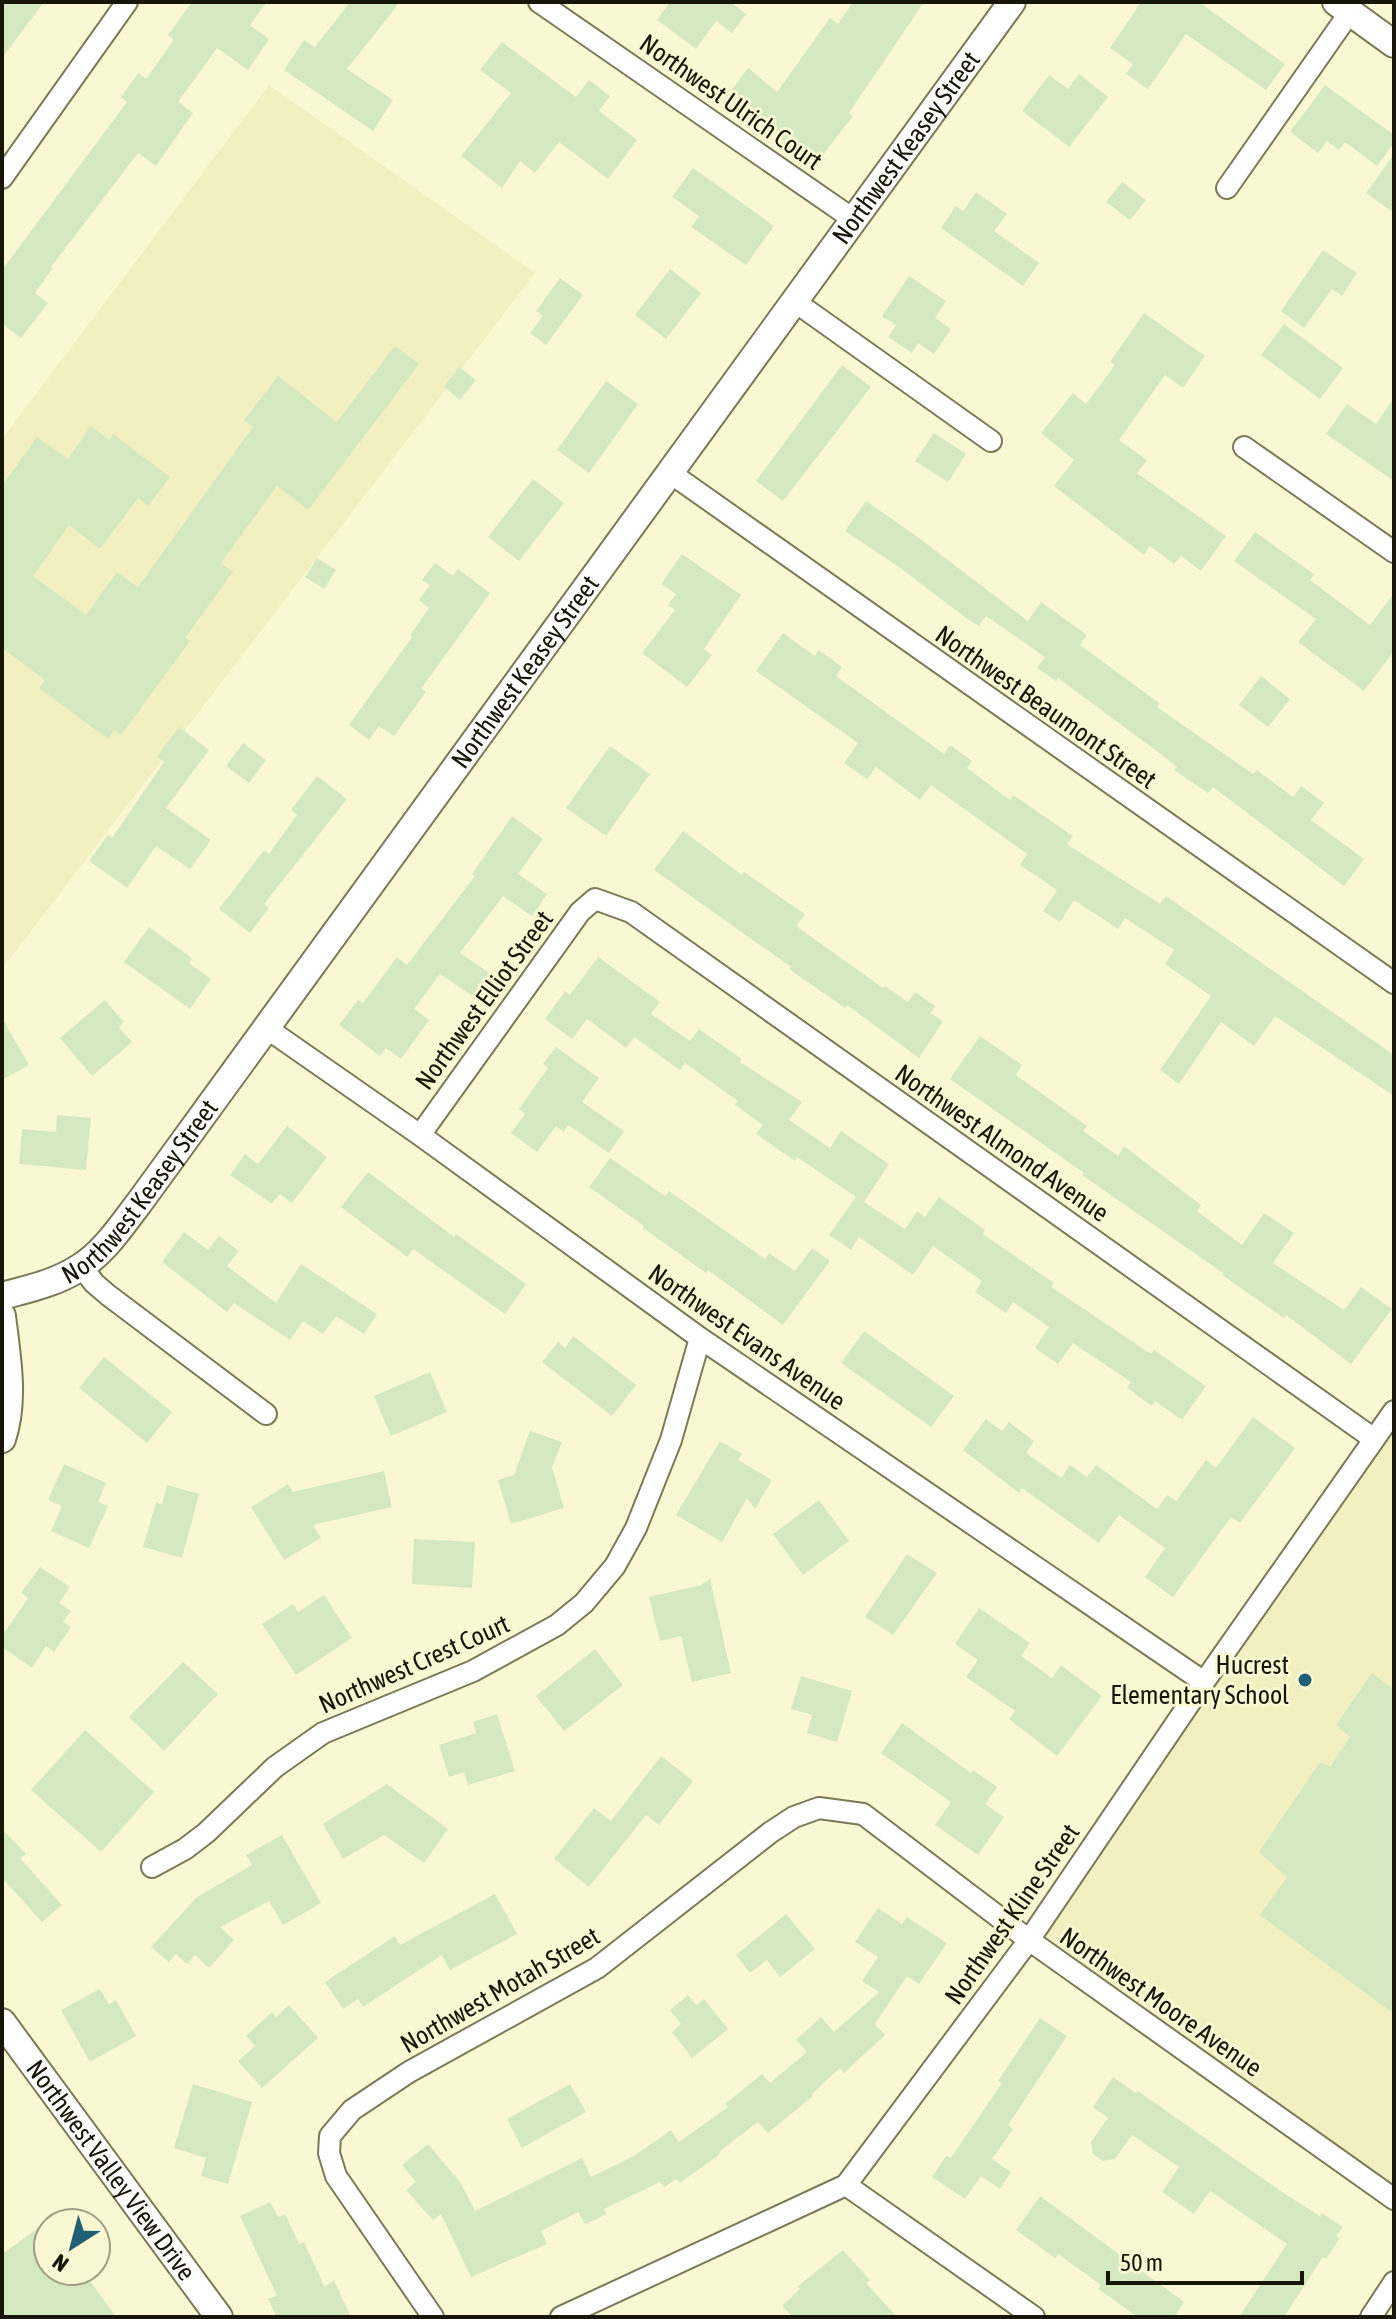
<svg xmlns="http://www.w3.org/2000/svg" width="1396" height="2319" viewBox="0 0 1396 2319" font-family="'Asap Condensed',sans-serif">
<rect width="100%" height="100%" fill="#faf8d2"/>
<path fill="#f2efc1" d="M269,85L535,273L2,969V439Z
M1394,1420V2191L1037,1939Z"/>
<path fill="#d5e9c0" d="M2,2H44L2,58Z
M192,2H267L250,25L269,39L248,70L217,48L178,102L193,113L156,166L138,153L51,267L53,268L35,293L48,303L21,338L2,324V270L127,102L121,97L138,73L146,79L174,40L168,35Z
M350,2H400L347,69L393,100L373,131L284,70L304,40L315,47Z
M670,2H730L746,14L732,33L716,21L696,49L657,20Z
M853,2H924L849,113L853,116L815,165L727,96L748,68L777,92L830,18L838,24Z
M1141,2H1199L1285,64L1266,90L1186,34L1148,89L1126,74L1133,64L1110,48Z
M502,42L576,97L589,80L610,96L599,111L637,140L608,179L559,142L535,173L520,161L502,188L461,156L511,93L480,70Z
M1079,74L1108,97L1069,147L1022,111L1049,75L1068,89Z
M1325,85L1394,135V143L1377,166L1345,142L1339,150L1327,141L1318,153L1290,132Z
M1394,154V213L1366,193Z
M693,168L774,226L746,265L691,227L699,216L672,197Z
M1122,182L1146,200L1130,220L1106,202Z
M976,192L1007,214L994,231L1039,263L1023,286L941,228L956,206L963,211Z
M1323,250L1357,273L1342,296L1332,289L1304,328L1281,311Z
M670,269L701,293L666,339L635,315Z
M909,276L946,301L935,318L951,329L934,354L918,343L912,353L888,337L896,325L882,316Z
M560,278L583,295L546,345L530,333L543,316L536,311Z
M1144,313L1205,356L1183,388L1165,375L1119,440L1147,460L1137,473L1226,536L1201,571L1181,556L1174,564L1150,546L1144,555L1054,486L1074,460L1041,433L1073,393L1086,404L1115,365L1110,362Z
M1284,324L1343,368L1320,399L1261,355Z
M395,346L419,364L308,510L277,486L221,563L233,572L185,638L190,641L121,735L115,730L108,739L39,688L45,680L2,648V486L37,437L68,459L91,426L109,440L113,434L170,477L148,506L138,498L100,549L69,525L33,576L86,615L117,572L138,587L253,427L244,420L278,376L337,422Z
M842,365L871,387L783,501L756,481Z
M459,367L476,380L460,400L444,387Z
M606,381L638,404L589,473L557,450Z
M1394,398V481L1326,434L1347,404L1376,424Z
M934,433L966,454L948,482L915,461Z
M533,479L564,503L519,561L488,537Z
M866,501L919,538L1028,621L1041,602L1087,635L1080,645L1159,703L1157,707L1253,774L1257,770L1293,797L1301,786L1324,803L1311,820L1364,859L1344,886L1213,787L1208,793L1174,770L1177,767L1158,752L1058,678L1056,681L1037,668L1045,657L986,616L979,626L966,618L899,567L845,531Z
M1255,532L1314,574L1310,580L1370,625L1394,593V651L1364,691L1298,642L1316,619L1234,561Z
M682,554L741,595L704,649L712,655L687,687L642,653L675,610L668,605L676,594L661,584Z
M317,558L336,570L324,589L305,577Z
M435,563L453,576L458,569L490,593L421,689L426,692L394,736L379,726L369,740L349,725L412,637L410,635L429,608L419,600L430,585L422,580Z
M783,633L815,656L819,650L842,667L836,676L944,754L950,745L972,761L967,768L1010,800L1013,795L1073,836L1067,844L1160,904L1166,896L1394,1055V1096L1275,1016L1254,1046L1221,1022L1179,1084L1160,1070L1211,996L1165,964L1174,950L1125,918L1118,929L1074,900L1060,922L1043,911L1057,890L1020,865L1027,854L931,785L920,800L876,767L867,779L844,763L858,743L756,671Z
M1261,676L1290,699L1268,727L1239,705Z
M179,727L209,750L166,808L211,840L190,869L156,846L127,888L89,861L108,835L112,838L164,762L157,757Z
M243,743L266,760L249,783L226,766Z
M610,746L650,774L606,836L566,808Z
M317,776L347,799L264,904L269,908L250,933L219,909L264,850L269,854L297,815L291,810Z
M512,816L543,839L518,874L547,894L532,916L503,896L460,953L497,978L481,1002L440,974L414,1009L429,1020L401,1059L386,1048L380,1056L339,1025L358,1000L363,1003L397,957L407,965L475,876L472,874Z
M683,831L742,875L744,872L805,914L796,926L883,988L885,986L908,1002L915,992L935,1006L931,1013L943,1021L919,1058L847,1005L845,1008L789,969L791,967L654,870Z
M149,927L192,958L189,963L211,979L190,1009L124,962Z
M598,957L660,1002L651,1014L690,1041L699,1029L742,1059L740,1062L802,1102L789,1120L830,1148L841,1131L889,1164L864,1202L905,1229L917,1211L925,1217L939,1197L985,1230L983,1234L1054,1283L1051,1287L1151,1354L1154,1350L1206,1386L1182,1420L1155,1401L1152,1406L1127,1388L1131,1382L1073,1343L1058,1364L1035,1348L1049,1327L1013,1302L1006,1313L975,1292L982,1281L933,1246L913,1275L859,1237L851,1250L829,1235L856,1197L797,1157L795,1161L756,1134L763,1125L735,1105L738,1101L685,1063L680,1070L634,1037L626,1048L587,1019L572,1039L545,1019L565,991L570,995Z
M105,1000L124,1022L119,1027L132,1042L92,1076L60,1038Z
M2,1018L29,1065L2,1080Z
M980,1036L1022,1065L1016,1075L1087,1126L1083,1131L1118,1156L1124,1146L1201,1205L1197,1211L1242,1245L1264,1213L1294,1233L1273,1263L1344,1310L1361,1287L1392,1309L1351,1364L1286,1315L1284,1318L1222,1275L1223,1273L1082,1175L1084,1173L950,1079Z
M556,1047L599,1078L582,1102L624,1131L609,1153L568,1125L564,1132L556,1126L537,1152L511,1133L525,1114L519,1109L548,1068L543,1064Z
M57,1115L91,1118L86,1170L19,1164L22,1129L56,1132Z
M287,1126L327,1157L292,1203L280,1194L272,1204L230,1175L245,1154L258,1164Z
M610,1158L665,1196L669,1191L765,1259L769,1253L795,1271L812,1248L830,1261L783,1325L708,1270L706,1273L643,1228L644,1226L589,1187Z
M368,1172L454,1237L456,1234L526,1284L505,1314L413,1249L407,1257L341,1207Z
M184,1232L208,1250L219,1236L239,1251L227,1266L276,1303L301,1264L377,1314L364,1334L336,1316L323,1334L303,1321L290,1340L234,1303L227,1312L162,1262Z
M864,1331L954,1396L931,1427L841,1363Z
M573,1336L636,1385L612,1416L542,1362L558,1342L565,1348Z
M104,1357L172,1412L147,1443L79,1388Z
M430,1372L447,1412L391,1436L374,1396Z
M1253,1417L1295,1448L1240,1523L1231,1517L1173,1597L1145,1577L1165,1548L1119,1515L1099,1543L1022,1488L1019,1493L963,1450L986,1419L1002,1431L1009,1422L1034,1441L1026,1453L1061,1478L1070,1465L1087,1477L1096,1465L1157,1509L1167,1495L1176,1501L1206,1460L1216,1468Z
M530,1431L562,1442L552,1467L564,1508L511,1524L498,1480L514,1475Z
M720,1441L742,1454L738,1460L772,1480L755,1509L747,1498L722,1542L676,1515Z
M64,1464L106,1483L98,1502L108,1506L89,1548L51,1531L62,1506L48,1500Z
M384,1471L392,1507L313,1525L321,1538L284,1560L251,1507L288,1484L293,1492Z
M167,1485L199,1494L182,1558L143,1547L156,1503L162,1504Z
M819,1500L849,1541L803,1575L773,1534Z
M414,1539L475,1542L472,1588L412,1584Z
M907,1554L937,1573L893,1635L865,1617Z
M40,1567L70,1587L59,1603L71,1611L63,1622L71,1627L54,1652L46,1646L32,1668L2,1647V1636L28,1598L21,1593Z
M710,1579L731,1673L692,1682L681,1636L660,1641L649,1597L701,1585Z
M324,1595L352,1638L296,1675L262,1624L293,1604L298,1612Z
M979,1608L1030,1643L1021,1656L1052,1678L1061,1665L1102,1696L1057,1756L1009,1719L1015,1711L966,1677L978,1660L955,1644Z
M595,1649L623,1685L564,1731L536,1696Z
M183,1662L218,1694L164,1751L129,1717Z
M1372,1673L1394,1690V2014L1260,1915L1287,1877L1259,1852L1320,1762L1330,1767L1350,1737L1336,1725Z
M801,1676L852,1691L837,1742L807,1733L812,1715L791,1709Z
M497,1714L515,1771L468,1785L464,1772L449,1777L439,1745L476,1733L473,1722Z
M902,1723L971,1773L973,1770L997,1787L985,1804L1004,1817L978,1855L935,1825L951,1802L881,1753Z
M85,1730L154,1792L101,1852L31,1790Z
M661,1756L693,1781L659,1825L646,1815L589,1887L554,1859L594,1808L611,1821Z
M387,1784L448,1829L424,1863L384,1835L343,1859L323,1824Z
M2,1829L26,1854L20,1858L62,1905L42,1922L2,1878Z
M282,1835L321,1903L283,1925L269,1901L220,1927L234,1940L209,1968L195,1955L187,1964L176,1954L169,1962L151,1947L197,1897L252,1865L246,1855Z
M495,1894L517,1934L450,1970L442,1955L363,2007L358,1999L343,2009L325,1982L395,1936L400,1945Z
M878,1908L902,1924L907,1917L947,1943L919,1984L907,1976L875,2024L885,2035L844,2073L840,2068L812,2094L813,2096L768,2133L758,2122L719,2152L720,2154L680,2183L676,2179L665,2187L660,2182L604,2209L607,2214L585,2224L578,2212L541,2231L547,2244L471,2277L441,2214L433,2220L406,2190L416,2182L402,2165L428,2144L460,2182L475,2211L582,2158L591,2177L634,2156L671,2130L679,2142L728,2107L725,2104L762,2074L770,2083L807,2052L796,2040L821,2017L834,2032L879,1992L862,1981L878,1957L855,1942Z
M786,1914L815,1949L780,1977L767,1960L750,1973L736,1955Z
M100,1989L109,2004L116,2000L136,2036L90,2062L61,2010Z
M688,1995L696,2005L704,1999L728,2029L692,2058L672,2032L681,2024L670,2010Z
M289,2005L318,2038L262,2088L238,2061L255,2046L246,2036L272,2012L276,2017Z
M1040,2018L1067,2036L1008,2125L1013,2129L992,2159L1011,2172L1000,2189L981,2176L965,2199L932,2177L946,2156L951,2158L1002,2083L998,2081Z
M1113,2077L1136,2093L1138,2091L1282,2192L1320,2216L1322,2213L1343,2227L1336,2236L1340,2238L1326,2259L1323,2257L1284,2317H1239L1287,2244L1210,2191L1194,2214L1162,2192L1179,2167L1132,2135L1115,2159L1103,2161L1093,2154L1091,2142L1108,2118L1093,2107Z
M193,2084L252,2102L228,2184L201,2176L206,2158L174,2148Z
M570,2084L586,2112L522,2148L507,2119Z
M1040,2196L1184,2302L1174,2317H1138L1098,2289L1101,2285L1058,2254L1055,2258L1016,2230Z
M270,2202L278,2217L285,2214L299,2244L304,2242L324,2286L334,2281L351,2317H277L268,2299L277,2296L240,2216Z
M48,2221V2271H83L116,2317H2V2254Z
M843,2250L870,2280L866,2283L897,2317H793L782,2306L800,2289L797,2287Z"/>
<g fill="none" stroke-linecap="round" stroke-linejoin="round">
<defs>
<path id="minor" d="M539,2L853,219
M2,178L127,2
M1227,188L1350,12
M794,301L991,441
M1244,447L1394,552
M669,472L1394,983
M265,1027L420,1135L700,1338L1204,1682
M420,1135L580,912L595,899L631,912L1374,1439
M82,1267L94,1283L108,1295L266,1414
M152,1867L185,1849L206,1833L275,1767L323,1733L473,1671L557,1625L584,1603L615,1566L636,1528L671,1440L700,1338
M846,2185L1034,2317
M433,2317L336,2176L329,2153L330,2136L352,2110L409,2072L597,1968L771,1832L794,1817L819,1808L863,1814L1029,1940L1394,2199
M561,2317L846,2185L1029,1940L1204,1682L1394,1411
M1371,2317L1394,2282"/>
<g id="tertiary">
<path d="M1336,2L1394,44"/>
<path id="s1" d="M2,1296C28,1289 56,1283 79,1268C104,1253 122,1225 139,1203L1012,2"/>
<path d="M2,1316C7,1357 15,1400 2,1439"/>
<path id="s2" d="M2,2022L219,2317"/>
</g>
</defs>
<use href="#minor" stroke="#7b7957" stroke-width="24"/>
<use href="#tertiary" stroke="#7b7957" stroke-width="30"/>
<use href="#minor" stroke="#fff" stroke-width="20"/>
<use href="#tertiary" stroke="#fff" stroke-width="26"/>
</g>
<circle fill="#215f75" stroke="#faf8d2" stroke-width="3" cx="1305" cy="1680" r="8"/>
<g text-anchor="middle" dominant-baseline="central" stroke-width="6" stroke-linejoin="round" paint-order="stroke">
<g font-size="26" fill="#171609" stroke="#faf8d2">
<text transform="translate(731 102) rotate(35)">Northwest Ulrich Court</text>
<text stroke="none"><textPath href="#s1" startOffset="1476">Northwest Keasey Street</textPath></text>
<text stroke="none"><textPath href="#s1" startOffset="828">Northwest Keasey Street</textPath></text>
<text transform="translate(1046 707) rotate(35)">Northwest Beaumont Street</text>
<text transform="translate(484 1000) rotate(-54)">Northwest Elliot Street</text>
<text transform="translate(1002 1143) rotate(35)">Northwest Almond Avenue</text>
<text stroke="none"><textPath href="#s1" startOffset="180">Northwest Keasey Street</textPath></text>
<text transform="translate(747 1337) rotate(35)">Northwest Evans Avenue</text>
<text transform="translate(414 1664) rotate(-24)">Northwest Crest Court</text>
<text transform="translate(1012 1914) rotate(-55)">Northwest Kline Street</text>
<text transform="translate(500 1990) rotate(-30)">Northwest Motah Street</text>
<text transform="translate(1161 2002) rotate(35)">Northwest Moore Avenue</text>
<text stroke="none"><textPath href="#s2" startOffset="184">Northwest Valley View Drive</textPath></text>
</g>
<g font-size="26" fill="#171609" stroke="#faf8d2" text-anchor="end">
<text x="1289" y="1665">Hucrest<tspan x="1289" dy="30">Elementary School</tspan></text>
</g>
</g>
<rect width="1396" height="2319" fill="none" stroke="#171609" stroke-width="8"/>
<g transform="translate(72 2247) rotate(216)"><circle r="38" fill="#faf8d2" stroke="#9f9e82" stroke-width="2"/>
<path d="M0-6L14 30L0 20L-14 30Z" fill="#215f75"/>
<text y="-12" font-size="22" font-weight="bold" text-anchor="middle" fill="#171609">N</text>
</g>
<path d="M1108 2271v12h194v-12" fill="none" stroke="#171609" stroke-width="4"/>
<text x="1120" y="2271" font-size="24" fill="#171609" stroke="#faf8d2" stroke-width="6" paint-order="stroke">50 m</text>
</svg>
